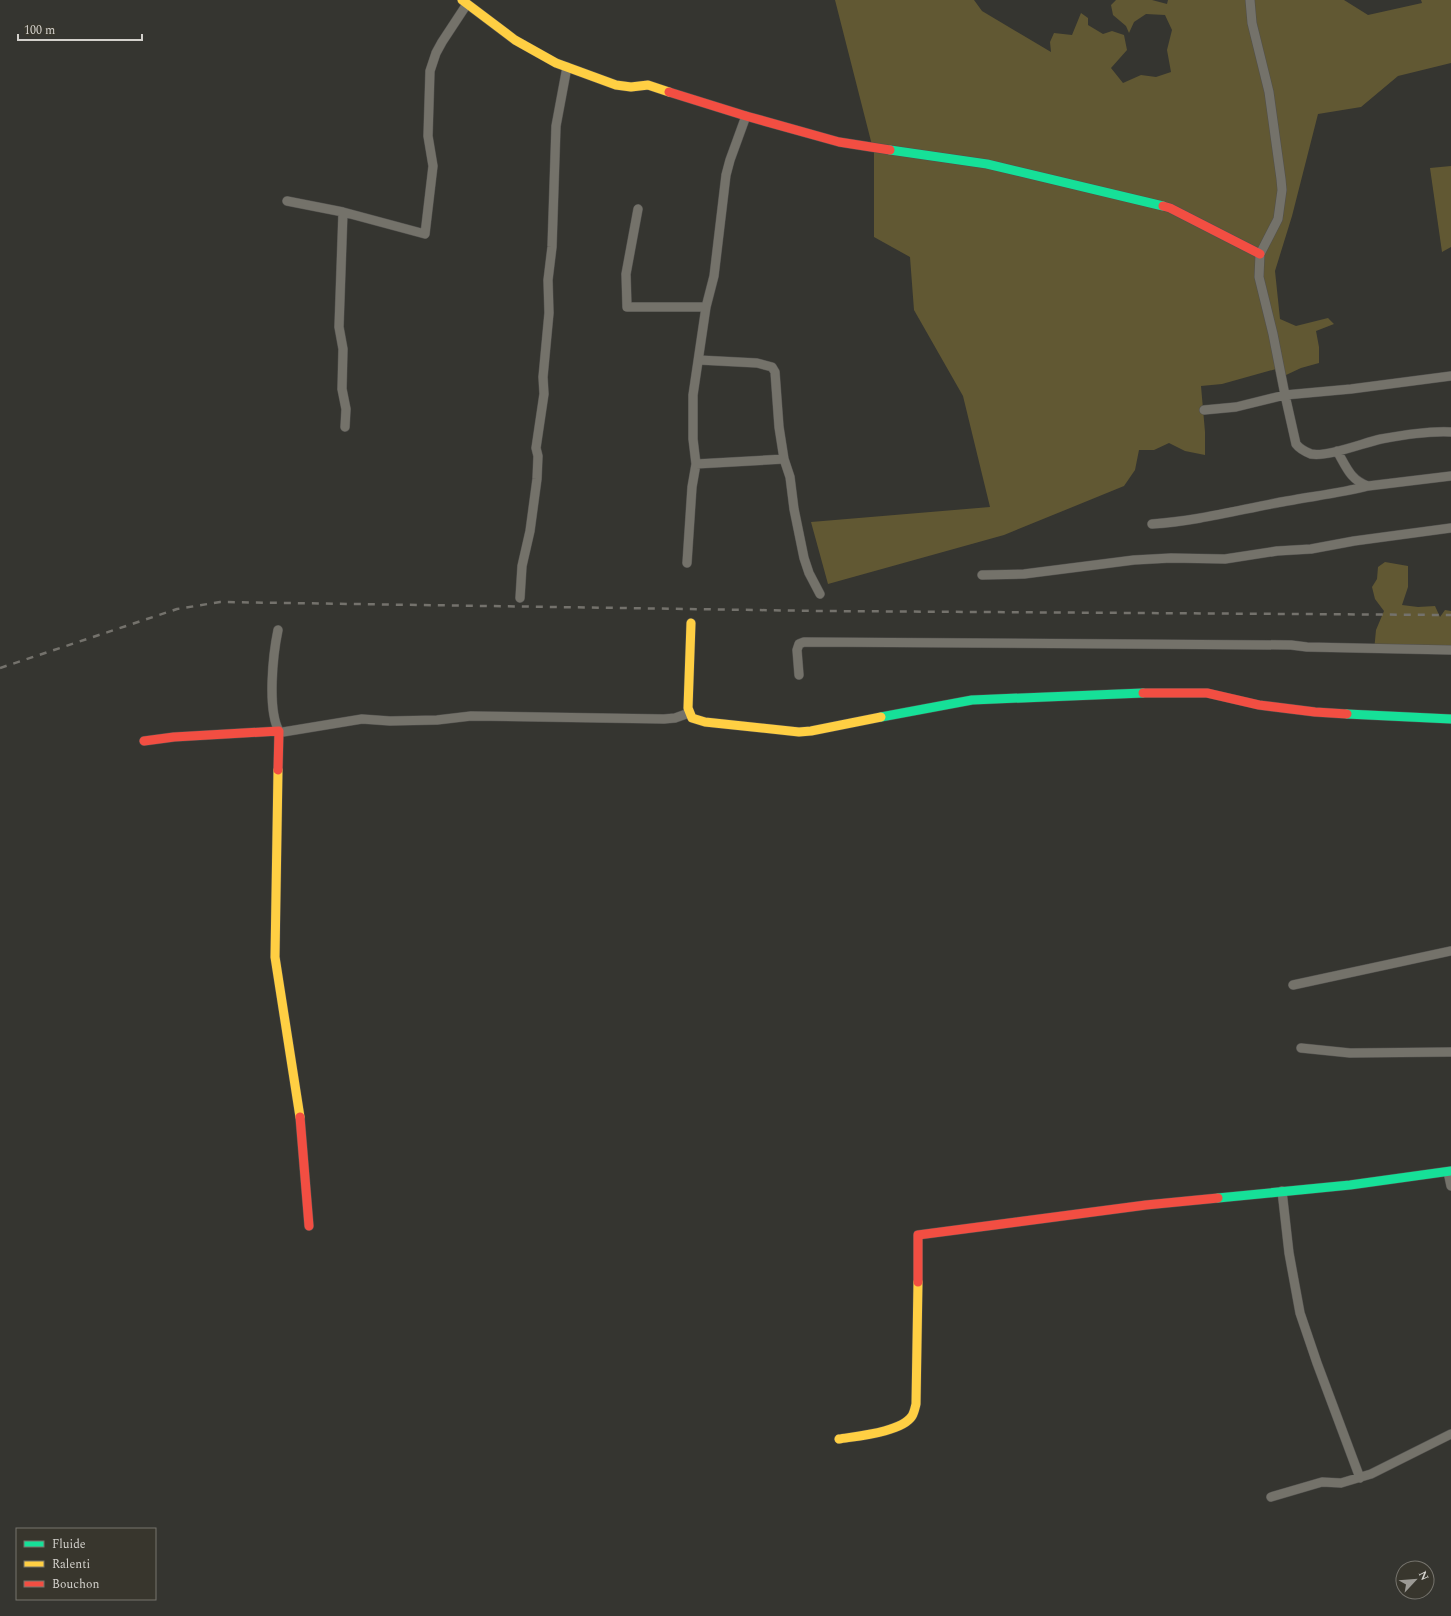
<svg xmlns="http://www.w3.org/2000/svg" width="1451" height="1616" viewBox="0 0 1451 1616" font-family="Spectral,serif">
<rect width="100%" height="100%" fill="#353530"/>
<path fill="#615833" d="M835,0H974L982,11L1051,52L1050,42L1054,33L1072,35L1081,13L1088,18V25L1103,34L1112,31L1124,35L1127,50L1111,68L1123,83L1141,75L1156,77L1171,72L1167,50L1172,30L1165,15L1146,14L1134,22L1129,33L1126,26L1113,15L1111,5L1116,0H1152L1167,4L1168,0H1344L1368,15L1422,3L1421,0H1451V63L1398,76L1361,107L1318,114L1292,216L1275,271L1280,319L1296,326L1328,318L1334,324L1316,331L1319,347V363L1301,368L1286,375L1276,369L1222,384L1201,386L1205,432V455L1185,451L1169,443L1154,450H1139L1135,470L1124,486L1004,535L828,584L811,522L990,507L963,396L914,310L910,257L874,237V153Z
M1451,166V247L1442,252L1430,168Z
M1385,562L1408,566V587L1402,605L1418,607L1435,606L1440,617L1445,610L1451,611V651H1374L1376,630L1384,611L1375,599L1372,587L1377,579L1378,567Z"/>
<g fill="none" stroke-linecap="round" stroke-linejoin="round">
<defs>
<path id="street" d="M1250,0L1252,23L1269,92L1281,179L1282,190L1278,219L1260,254L1259,277L1273,334L1285,395L1351,389L1451,376
M287,201L343,212L425,234L433,166L428,136L430,71L436,53L442,42L467,4
M638,209L626,274L627,307H706
M343,212L339,327L343,349L342,389L346,409L345,427
M699,360L757,363L772,367L775,372L779,427L784,459L790,477L794,509L804,558L809,573L820,594
M1204,410L1236,407L1285,395L1296,444C1299,448 1306,452 1311,454C1328,457 1363,443 1381,439C1404,435 1427,431 1451,432
M1337,451C1346,466 1350,480 1368,486L1451,476
M696,464L784,459
M1152,524C1198,521 1242,509 1287,501C1314,496 1341,493 1368,486
M687,563L692,487L696,464L693,439V395L706,307L714,276L726,175L730,160L746,116
M982,575L1024,574L1134,560L1171,558L1225,559L1277,551L1311,549L1354,541L1451,528
M520,598L522,566L530,531L537,479L538,456L536,448L544,394L543,377L549,313L548,280L552,247L556,126L567,67
M278,630C273,654 267,709 279,731L283,732L362,719L390,721L437,720L471,716L664,719L675,718L689,713
M799,675L797,650L799,644L804,642L1291,645L1307,647L1451,650
M1293,985L1451,951
M1301,1048L1350,1053L1451,1052
M1448,1172L1451,1186
M1282,1191L1289,1253L1300,1313L1317,1363L1360,1478
M1271,1497L1322,1482L1341,1483L1371,1474L1451,1434"/>
<path id="fast" d="M890,150L987,164L1163,206
M1347,714L1451,719
M881,717L972,700L1143,693
M1218,1198L1350,1185L1451,1171"/>
<path id="slow" d="M462,0L515,40L556,63L616,85L631,87L648,85L669,92
M691,623L688,708L692,718L705,722L799,732L811,731L881,717
M278,770L275,957L300,1117
M839,1439C857,1436 902,1432 912,1416C914,1413 915,1408 916,1404L918,1282"/>
<path id="jam" d="M669,92L746,116L839,142L890,150
M1163,206L1170,208L1260,254
M1143,693H1207L1259,705L1315,712L1347,714
M144,741L174,737L279,731L278,770
M300,1117L309,1226
M918,1282V1235L1146,1205L1218,1198"/>
</defs>
<use href="#street" stroke="#51504d" stroke-width="10"/>
<use href="#fast" stroke="#51504d" stroke-width="10"/>
<use href="#slow" stroke="#51504d" stroke-width="10"/>
<use href="#jam" stroke="#51504d" stroke-width="10"/>
<use href="#street" stroke="#74726a" stroke-width="9"/>
<use href="#fast" stroke="#16e098" stroke-width="9"/>
<use href="#slow" stroke="#ffcf43" stroke-width="9"/>
<use href="#jam" stroke="#f24e42" stroke-width="9"/>
<path stroke="#74726c" stroke-width="2.5" stroke-dasharray="7 7" stroke-linecap="butt" d="M0,668L177,609L220,602L822,611L1451,615"/>
</g>
<rect x="16" y="1528" width="140" height="72" fill="#38362d" stroke="#76746d"/>
<rect x="24" y="1541" width="20" height="6" fill="#16e098" stroke="#76746d"/>
<text x="52" y="1548" font-size="12" fill="#d3d1cc">Fluide</text>
<rect x="24" y="1561" width="20" height="6" fill="#ffcf43" stroke="#76746d"/>
<text x="52" y="1568" font-size="12" fill="#d3d1cc">Ralenti</text>
<rect x="24" y="1581" width="20" height="6" fill="#f24e42" stroke="#76746d"/>
<text x="52" y="1588" font-size="12" fill="#d3d1cc">Bouchon</text>
<g transform="translate(1415 1580) rotate(64)"><circle r="19" fill="#38362d" stroke="#76746d"/>
<path d="M0-3L7 15L0 10L-7 15Z" fill="#9c9a95"/>
<text y="-6" font-size="11" font-weight="bold" text-anchor="middle" fill="#d3d1cc">N</text>
</g>
<path d="M18 34v6h124v-6" fill="none" stroke="#d3d1cc" stroke-width="2"/>
<text x="24" y="34" font-size="12" fill="#d3d1cc" stroke="#38362d" stroke-width="3" paint-order="stroke">100 m</text>
</svg>
